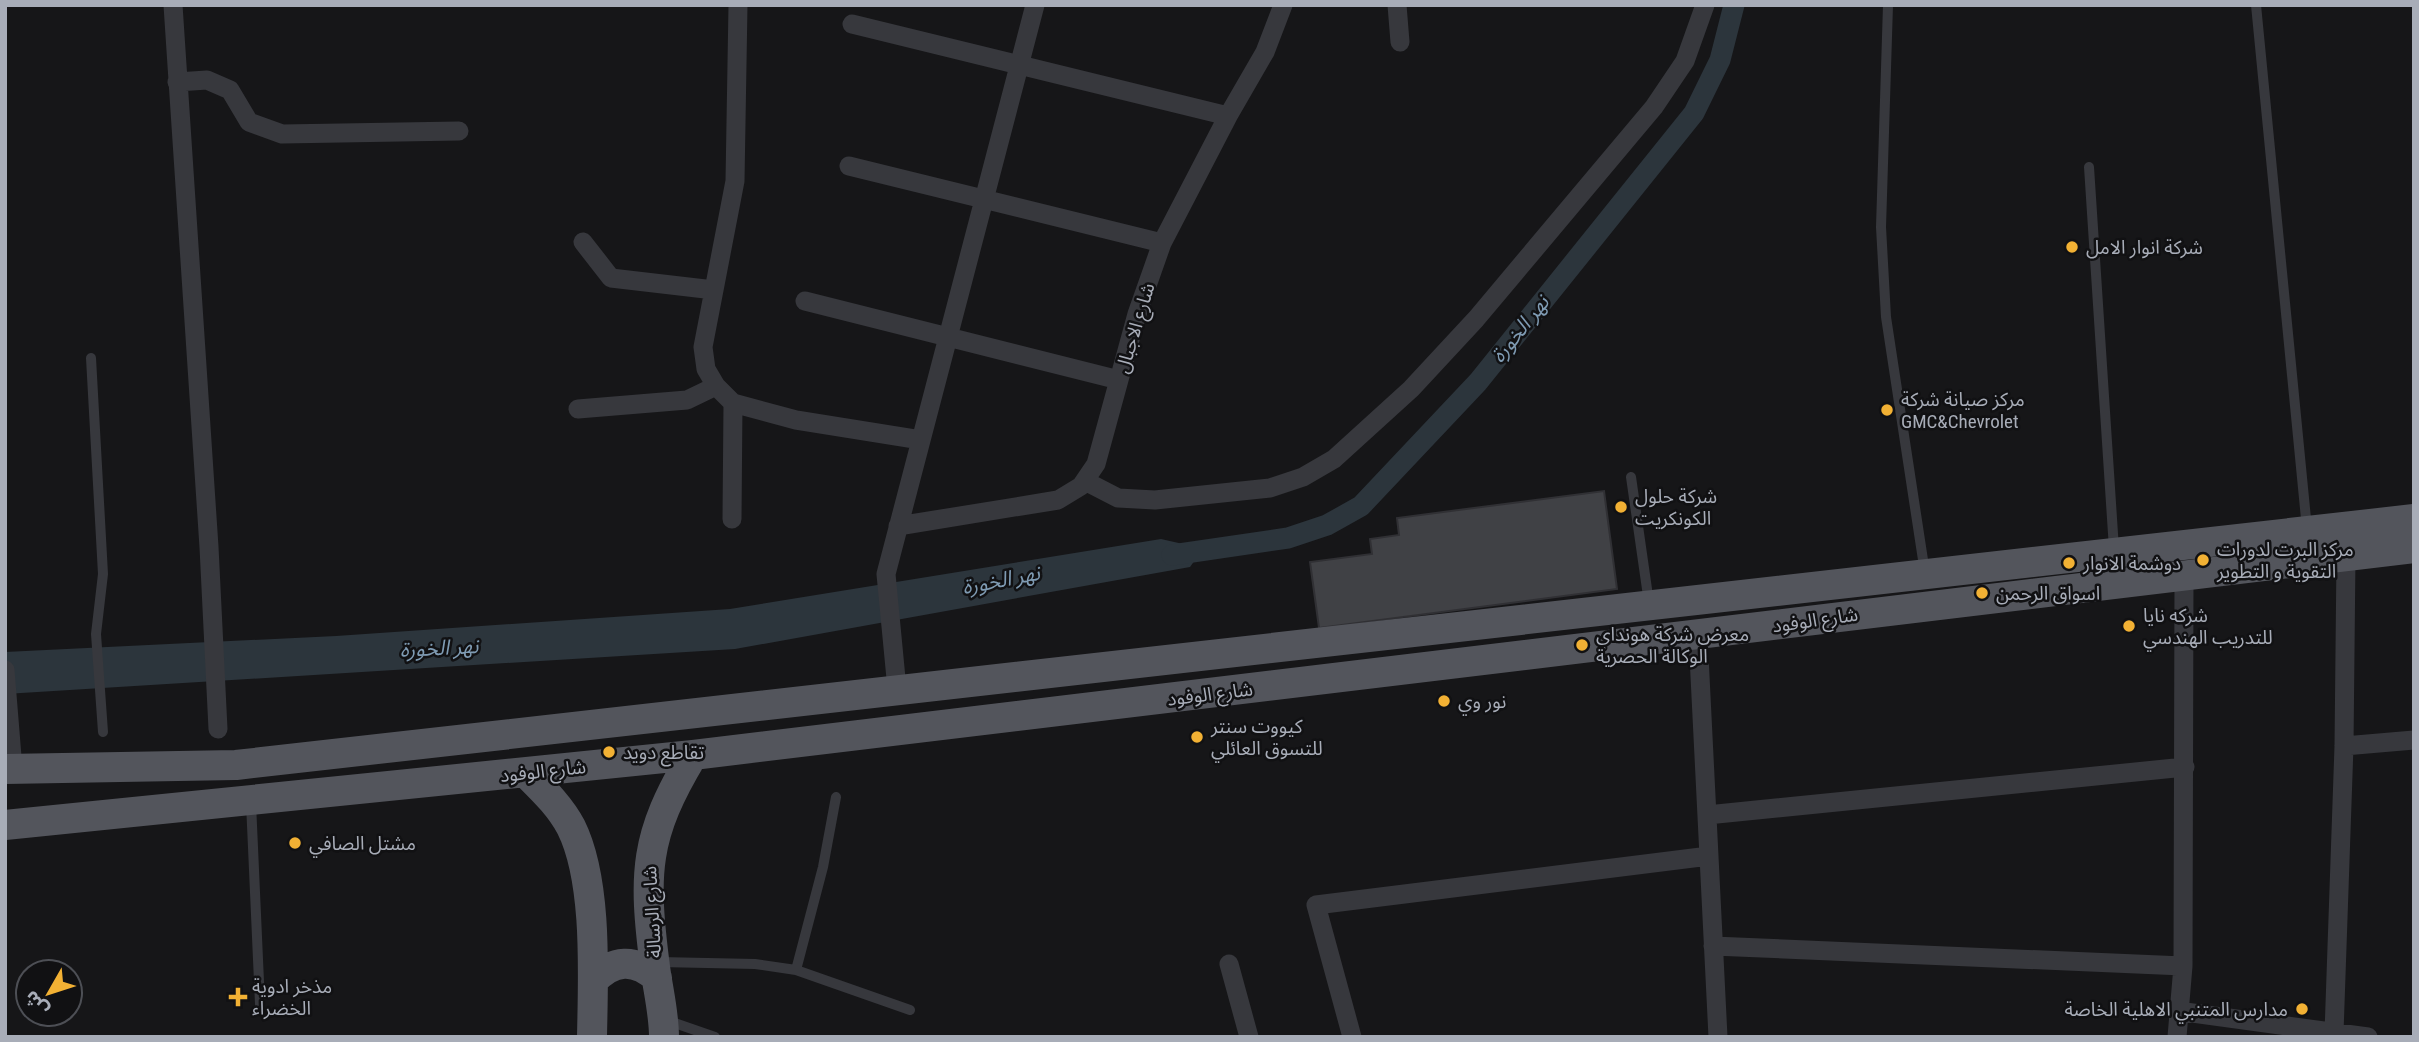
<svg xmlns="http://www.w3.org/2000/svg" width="2419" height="1042" viewBox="0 0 2419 1042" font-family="'Roboto Condensed','Noto Sans Arabic',sans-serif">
<rect width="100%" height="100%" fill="#161618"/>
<path fill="#2c353c" d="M1161,539L1183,544L1200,553L1190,567L735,649L5,694V652L336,636L730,609Z"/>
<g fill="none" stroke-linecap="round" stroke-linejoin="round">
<path stroke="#2c353c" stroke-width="21" d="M1172,555L1288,538L1327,525L1361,506L1478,382L1694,113L1720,60L1734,5"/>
</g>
<path fill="#404145" stroke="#303034" stroke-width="2" d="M1604,491L1617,589L1319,628L1310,562L1372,554L1370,539L1399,535L1397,518Z"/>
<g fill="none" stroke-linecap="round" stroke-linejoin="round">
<path stroke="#37383d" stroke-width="10" d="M1888,5L1881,227L1886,317L1925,573
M2256,5L2307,529
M2089,167L2114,549
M91,358L103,574L96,634L103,732
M1631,477L1649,603
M251,803L260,1004
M659,962L755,964L796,970L910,1010
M796,970L823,867L836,797
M666,1020L715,1037"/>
<path stroke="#37383d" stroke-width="19" d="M173,5L209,547L218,729
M738,5L735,181L703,347L706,369L716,386L733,403L796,420L921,440
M1397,5L1400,42
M852,24L1228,116
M177,82L207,80L230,90L249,122L282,134L459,131
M849,166L1162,243
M583,242L611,278L714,290
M805,301L1119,380
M578,409L687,400L716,386
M1085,481L1118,498L1155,500L1270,488L1303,477L1334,459L1411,389L1476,319L1654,107L1685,61L1705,5
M732,519L733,403
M898,526L1058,500L1081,486L1096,464L1137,314L1162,243L1228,116L1265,52L1283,5
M1698,636L1718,1037
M5,670L13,769
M897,689L886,574L1035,5
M2344,746L2414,740
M1707,815L2185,767
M1713,946L2183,966
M1229,964L1249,1037
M2178,1011L2368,1037
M2334,1033L2344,746L2346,556
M1352,1037L1316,905L1709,856
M2177,1037L2183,966L2184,575"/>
<path stroke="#53555c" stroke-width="30" d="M5,769L236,765L2414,519
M526,773C543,790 560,806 571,827C598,881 593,977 592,1037
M5,825L693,755L2414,548
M593,981C613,959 635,958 657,978
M664,1037C664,1013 658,990 655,967C643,873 644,836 693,755"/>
</g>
<g fill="#f2b134" stroke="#111113" stroke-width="2.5">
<circle cx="2072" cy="247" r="7"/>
<circle cx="1887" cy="410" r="7"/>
<circle cx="1621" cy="507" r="7"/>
<circle cx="2203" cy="560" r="7"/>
<circle cx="2069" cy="563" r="7"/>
<circle cx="1982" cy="593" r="7"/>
<circle cx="2129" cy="626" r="7"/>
<circle cx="1582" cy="645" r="7"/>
<circle cx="1444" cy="701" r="7"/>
<circle cx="1197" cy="737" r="7"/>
<circle cx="609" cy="752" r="7"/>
<circle cx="295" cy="843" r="7"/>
<path d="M234.5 986.5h7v7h7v7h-7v7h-7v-7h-7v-7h7z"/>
<circle cx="2302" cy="1009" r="7"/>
</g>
<g text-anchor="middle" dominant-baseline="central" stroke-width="5" stroke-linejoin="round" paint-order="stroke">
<g font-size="19" fill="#a8adb8" stroke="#111113" text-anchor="start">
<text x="2086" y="247">شركة انوار الامل</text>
<text x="1901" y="399">مركز صيانة شركة<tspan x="1901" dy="22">GMC&amp;Chevrolet</tspan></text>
<text x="1635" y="496">شركة حلول<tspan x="1635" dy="22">الكونكريت</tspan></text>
<text x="2217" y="549">مركز البرت لدورات<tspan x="2217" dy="22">التقوية و التطوير</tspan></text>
<text x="2083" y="563">دوشمة الانوار</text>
<text x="1996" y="593">اسواق الرحمن</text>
<text x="2143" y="615">شركه نايا<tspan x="2143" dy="22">للتدريب الهندسي</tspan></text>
<text x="1596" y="634">معرض شركة هونداي<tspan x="1596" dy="22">الوكالة الحصرية</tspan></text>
<text x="1458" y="701">نور وي</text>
<text x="1211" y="726">كيووت سنتر<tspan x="1211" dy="22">للتسوق العائلي</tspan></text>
<text x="623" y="752">تقاطع دويد</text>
<text x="309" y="843">مشتل الصافي</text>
<text x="252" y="986">مذخر ادوية<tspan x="252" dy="22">الخضراء</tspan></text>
<text x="2288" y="1009" text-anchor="end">مدارس المتنبي الاهلية الخاصة</text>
</g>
<g font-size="19" fill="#a8adb8" stroke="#111113">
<text transform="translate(1135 328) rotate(-73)">شارع الاجبال</text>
<text transform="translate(1815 620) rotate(-8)">شارع الوفود</text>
<text transform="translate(1210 694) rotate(-7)">شارع الوفود</text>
<text transform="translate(543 771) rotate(-6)">شارع الوفود</text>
<text transform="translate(652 912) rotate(-93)">شارع الرسالة</text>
</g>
<g font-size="21" font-style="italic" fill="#7f9bb3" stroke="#111113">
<text transform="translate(1520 329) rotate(-51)">نهر الخورة</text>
<text transform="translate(1001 580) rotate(-11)">نهر الخورة</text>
<text transform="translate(439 648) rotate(-3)">نهر الخورة</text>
</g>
</g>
<rect width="2419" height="1042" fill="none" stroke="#a8adb8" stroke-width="14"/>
<g transform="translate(49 993) rotate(231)"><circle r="33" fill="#111113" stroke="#4d4f55" stroke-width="2"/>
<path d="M0-5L12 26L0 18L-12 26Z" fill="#f2b134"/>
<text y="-10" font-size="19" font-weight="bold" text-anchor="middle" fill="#a8adb8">ش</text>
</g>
</svg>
